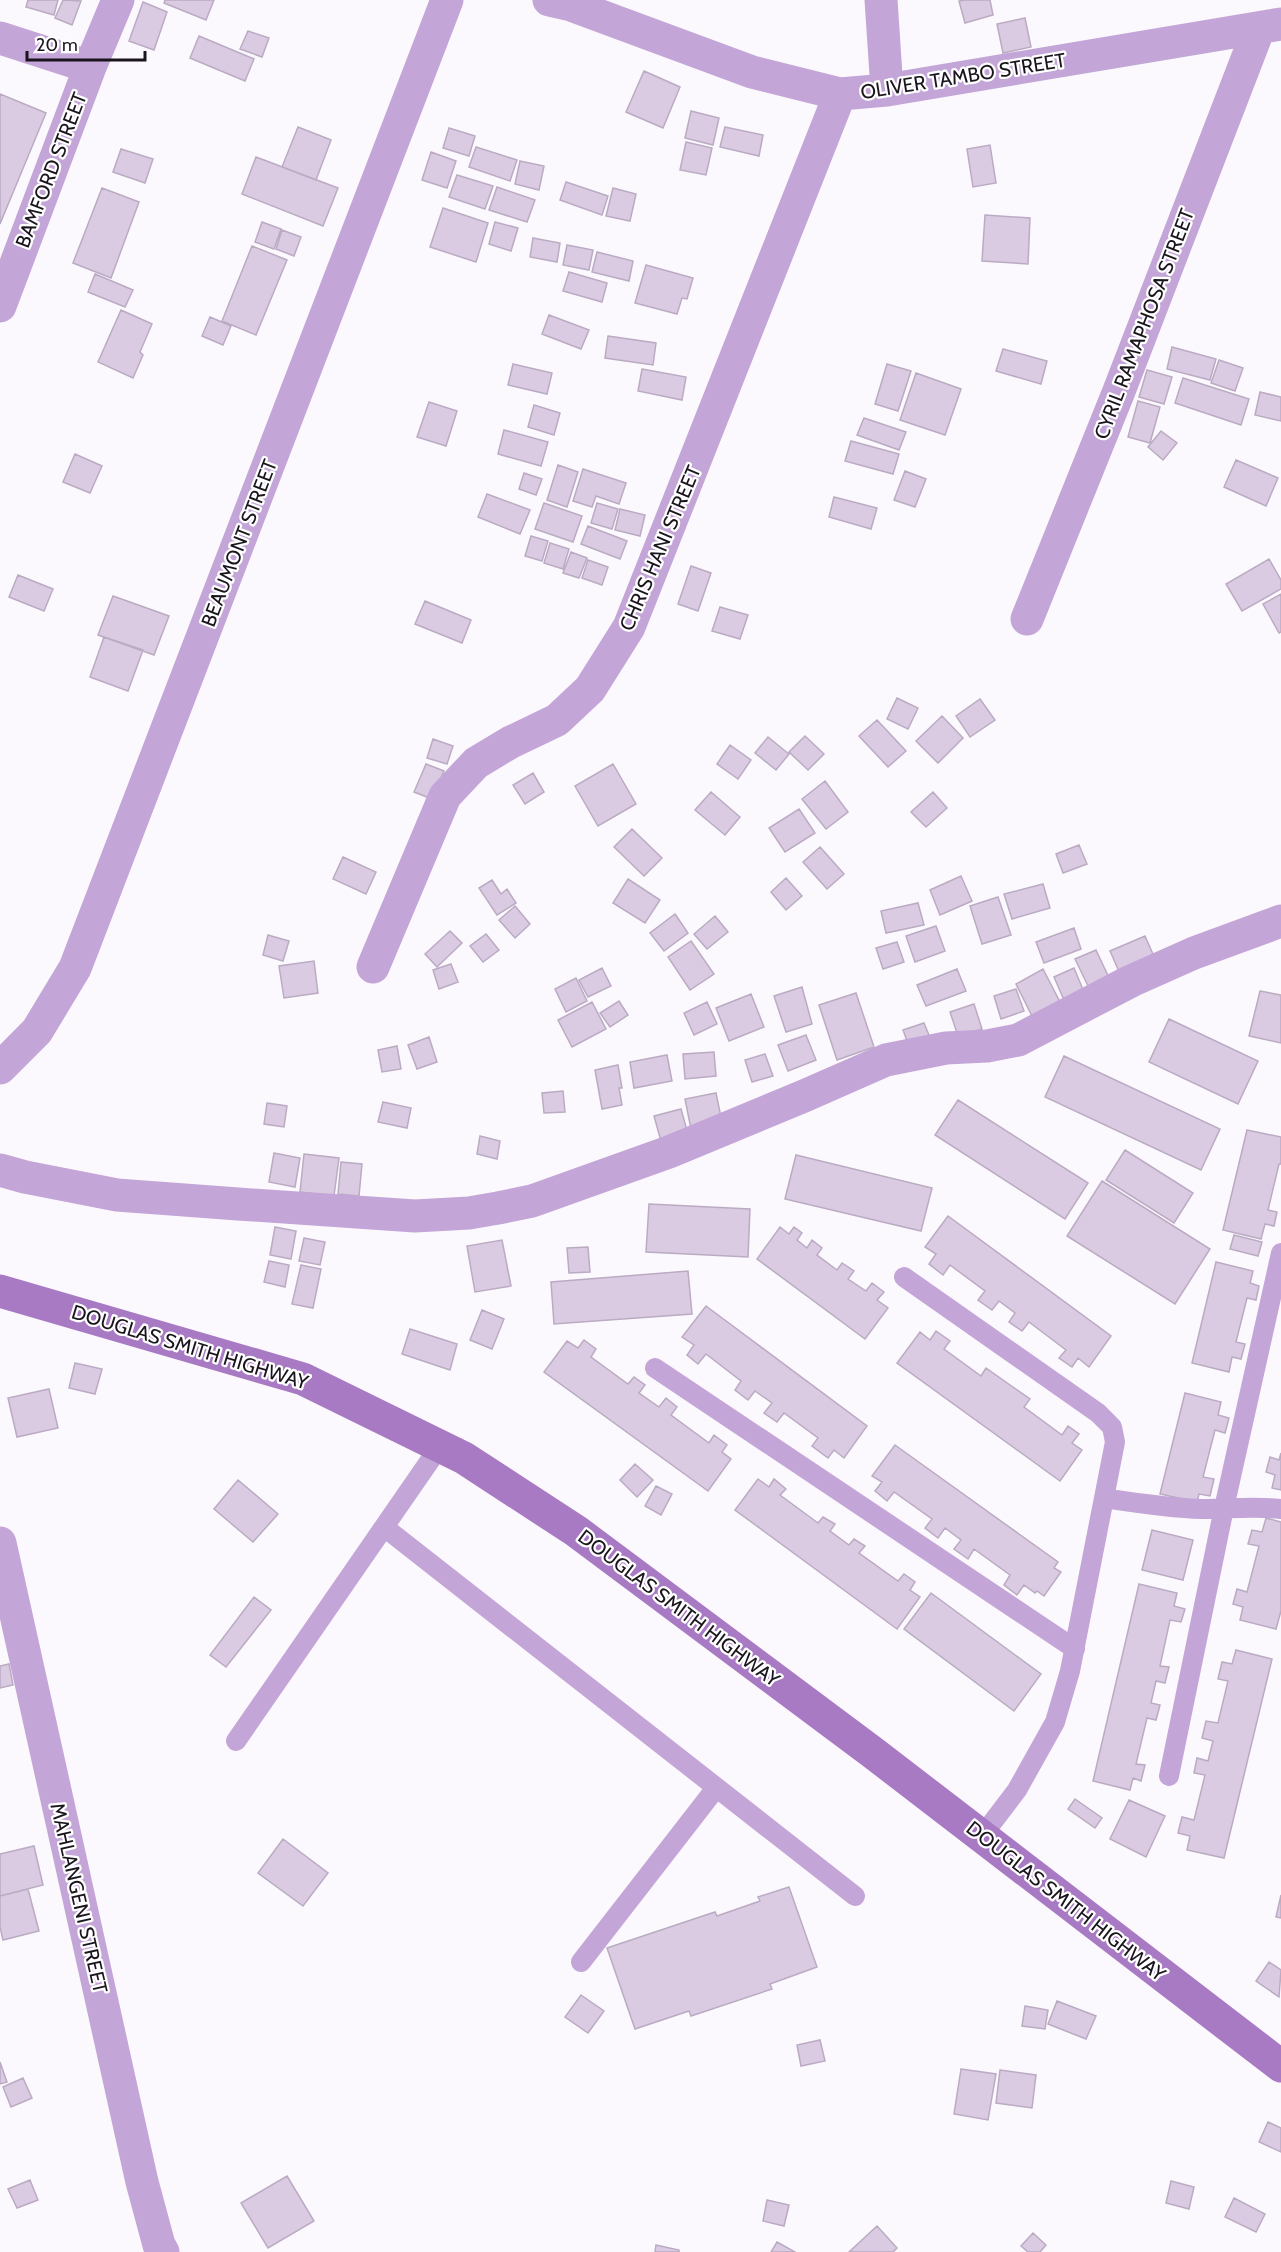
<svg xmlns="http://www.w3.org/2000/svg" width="1281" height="2252" viewBox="0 0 1281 2252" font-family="Cabin,sans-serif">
<rect width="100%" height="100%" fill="#fcf9fe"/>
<path fill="#dacbe3" stroke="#baabc3" stroke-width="1.5" d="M28,0H58L54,15L26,7Z
M63,0L81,1L72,25L55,18Z
M165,0H214L206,20L164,3Z
M965,0H990L993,15L965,23L959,1Z
M143,2L167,12L154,50L129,41Z
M1025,18L1031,47L1003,53L997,24Z
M248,31L269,38L262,57L240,49Z
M199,36L254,59L245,81L190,58Z
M644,71L680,87L663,128L626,112Z
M0,94L46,113L0,224Z
M691,111L719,118L713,145L685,138Z
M298,127L331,140L316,180L282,167Z
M725,127L763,135L759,156L720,147Z
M449,128L475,136L469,156L443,148Z
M686,142L712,148L706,175L680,170Z
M990,145L996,183L973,187L967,149Z
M476,147L517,160L510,181L469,167Z
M121,149L153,159L145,183L113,172Z
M431,152L456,161L447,188L422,180Z
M256,157L338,188L323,226L242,194Z
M520,161L544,166L539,190L515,184Z
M457,175L493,186L485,209L449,197Z
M566,182L608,196L602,215L560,200Z
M497,187L535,200L527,222L489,210Z
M102,188L139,202L111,278L73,263Z
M613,188L636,194L630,221L606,216Z
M443,208L488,223L476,262L430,247Z
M985,215L1030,218L1028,264L982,261Z
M262,222L281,229L274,249L255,242Z
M495,222L518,228L511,251L489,244Z
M282,230L301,237L294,256L276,249Z
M533,238L560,243L557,262L530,257Z
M567,245L593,250L589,270L563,265Z
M252,246L287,260L256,335L222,321Z
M597,252L633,261L629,281L592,272Z
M646,265L693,278L687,299L682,298L677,314L635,303Z
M569,272L607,283L602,302L563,291Z
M95,274L133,290L125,307L88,292Z
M121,310L152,324L140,352L143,355L133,378L98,362Z
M549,315L589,330L581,349L542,334Z
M210,317L231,326L223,345L202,336Z
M608,336L656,343L653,365L605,358Z
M1172,347L1216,359L1210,380L1167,369Z
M1003,349L1047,361L1041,384L996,371Z
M1219,360L1243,368L1235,391L1211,383Z
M513,364L552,373L547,394L508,385Z
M887,364L911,371L898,411L875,404Z
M642,369L686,377L682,400L638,391Z
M1147,370L1172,377L1164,404L1139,397Z
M916,373L961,389L945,435L900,420Z
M1183,378L1249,399L1241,425L1175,403Z
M1260,392L1281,397V421L1255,415Z
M1138,401L1160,407L1150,443L1128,437Z
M429,402L457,411L446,446L417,437Z
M534,405L560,413L554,435L528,427Z
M864,418L906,432L899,450L857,435Z
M504,430L548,442L541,466L498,454Z
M1161,431L1177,443L1163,460L1148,447Z
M851,441L899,454L893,474L845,461Z
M75,454L102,466L90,493L63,482Z
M1236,460L1278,478L1266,506L1224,487Z
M558,465L578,472L567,507L547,500Z
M583,469L626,483L619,504L596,496L592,507L573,501Z
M905,471L926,479L915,507L894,500Z
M524,473L542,479L536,495L519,489Z
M487,494L530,510L520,534L478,517Z
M834,497L877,508L871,529L829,517Z
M544,503L582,516L573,542L535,529Z
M597,503L618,509L612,529L591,523Z
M620,509L645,515L640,536L615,530Z
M588,526L627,541L620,559L581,544Z
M531,536L548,541L542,561L525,556Z
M550,543L569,549L563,569L544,563Z
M571,552L587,558L579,578L563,573Z
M1269,559L1281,580V589L1242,611L1226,584Z
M588,560L608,567L602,585L582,578Z
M691,566L711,573L698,611L678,604Z
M18,575L53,589L44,611L9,597Z
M1281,594V632L1279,633L1263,604Z
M113,596L169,616L154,655L98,635Z
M425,601L471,620L462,643L415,624Z
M720,607L748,615L740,639L712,631Z
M104,637L143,650L128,691L90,677Z
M897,698L918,708L908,729L887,719Z
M980,699L995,720L970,737L956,716Z
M942,716L963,738L938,763L916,741Z
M877,720L906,751L888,767L859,736Z
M805,736L824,754L808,770L789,752Z
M768,737L789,754L776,770L755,753Z
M433,739L453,746L447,764L427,758Z
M730,745L751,760L738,779L717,764Z
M426,764L444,771L432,799L414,792Z
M613,764L636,804L598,826L575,786Z
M533,773L544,792L525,804L513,785Z
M825,781L848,812L826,829L802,799Z
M711,792L740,817L725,835L695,810Z
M933,792L947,808L926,827L911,812Z
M799,809L815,833L785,852L769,828Z
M632,829L662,858L644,876L614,847Z
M1079,845L1087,864L1063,873L1056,854Z
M820,847L844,874L827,889L803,862Z
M343,857L376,872L366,894L333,879Z
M961,876L972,901L940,915L930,890Z
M786,878L802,896L786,910L771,892Z
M628,879L660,900L645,923L613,903Z
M492,880L501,894L507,889L516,903L497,915L479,888Z
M1043,884L1050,908L1012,919L1004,894Z
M998,897L1011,935L982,944L970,906Z
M918,903L924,925L886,933L881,911Z
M515,906L530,924L515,938L499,920Z
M675,914L688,933L664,951L650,933Z
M715,916L728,932L707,949L694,934Z
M936,926L945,951L915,962L906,936Z
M1074,928L1081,949L1044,963L1036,942Z
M450,931L462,943L437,967L425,954Z
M486,934L499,950L483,962L470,946Z
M268,935L289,941L283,961L263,955Z
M1145,936L1156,961L1121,976L1110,951Z
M691,941L714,974L690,990L668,957Z
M897,942L904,962L883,969L876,948Z
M1096,950L1110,980L1090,990L1075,959Z
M314,961L318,993L284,998L279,966Z
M451,964L458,982L439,989L433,970Z
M602,968L611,986L588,997L579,980Z
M1074,968L1084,992L1064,1000L1054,977Z
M957,969L966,991L926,1006L917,985Z
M1043,969L1060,1002L1032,1016L1016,984Z
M576,978L587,1001L566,1012L555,989Z
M802,987L812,1024L786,1032L774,996Z
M1016,989L1024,1011L1001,1019L994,996Z
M1260,991L1281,995V1043L1249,1036Z
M856,993L874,1047L837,1060L819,1005Z
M751,994L764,1027L729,1041L716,1008Z
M619,1001L628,1015L610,1027L600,1013Z
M592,1002L606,1029L572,1047L558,1020Z
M707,1002L717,1024L694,1035L684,1013Z
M974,1004L982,1029L958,1036L950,1012Z
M1169,1019L1258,1061L1238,1104L1149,1062Z
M924,1023L931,1040L910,1049L903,1030Z
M806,1035L816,1060L788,1071L778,1045Z
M429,1037L437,1062L417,1069L408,1045Z
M397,1046L401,1069L382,1072L378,1050Z
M714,1052L716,1076L685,1079L683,1054Z
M765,1054L773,1076L752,1082L745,1060Z
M667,1055L672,1081L634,1088L630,1062Z
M1064,1056L1220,1129L1201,1170L1045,1097Z
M618,1065L622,1088H619L622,1105L602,1109L595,1070Z
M563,1091L565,1112L544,1113L542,1093Z
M716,1093L722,1122L691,1129L685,1099Z
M958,1100L1088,1183L1065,1219L935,1135Z
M383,1102L411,1108L407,1128L378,1122Z
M267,1103L287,1106L284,1127L264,1124Z
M681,1109L688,1134L661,1141L654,1116Z
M1247,1130L1281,1137V1164H1279L1268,1210L1277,1212L1274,1226L1265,1224L1261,1239L1223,1230Z
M480,1136L500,1141L497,1159L477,1154Z
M1125,1150L1193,1193L1174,1223L1106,1180Z
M274,1153L300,1158L295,1187L269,1182Z
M304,1154L339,1158L334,1196L300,1192Z
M796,1155L932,1188L921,1231L785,1199Z
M341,1162L362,1164L359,1196L338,1194Z
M1102,1181L1210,1249L1175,1304L1067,1236Z
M649,1204L750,1209L748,1257L646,1252Z
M948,1216L1111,1336L1089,1367L1078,1358L1072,1367L1059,1358L1066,1350L1029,1322L1022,1331L1009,1322L1015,1313L999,1301L992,1310L978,1300L985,1291L950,1265L943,1275L929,1264L936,1254L925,1247Z
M275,1227L296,1231L291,1259L270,1255Z
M780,1227L789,1234L794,1227L802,1233L797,1240L807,1248L812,1240L822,1248L817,1255L837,1270L842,1263L854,1271L848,1279L866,1291L872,1283L884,1292L877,1300L888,1308L865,1339L757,1259Z
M1234,1235L1262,1242L1258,1256L1230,1249Z
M304,1238L325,1242L320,1265L299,1261Z
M502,1240L511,1286L475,1292L467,1246Z
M588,1247L590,1272L569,1273L567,1248Z
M269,1261L289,1265L285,1287L264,1282Z
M1216,1262L1253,1271L1250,1283L1259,1286L1256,1300L1247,1298L1236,1342L1245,1344L1241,1359L1232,1357L1229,1372L1192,1363Z
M301,1265L321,1269L313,1308L292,1304Z
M688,1271L692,1314L554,1324L551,1282Z
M706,1306L867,1426L844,1458L834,1450L828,1458L812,1446L818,1438L784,1413L777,1422L764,1413L772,1403L755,1391L748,1400L735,1390L741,1381L706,1354L698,1364L687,1355L694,1345L682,1337Z
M482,1310L504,1319L492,1349L470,1340Z
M410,1329L457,1344L450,1370L402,1354Z
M936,1331L950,1341L944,1349L981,1376L986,1368L1030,1399L1024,1407L1062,1435L1068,1426L1079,1434L1072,1443L1082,1450L1060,1481L897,1363L920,1332L930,1340Z
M584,1340L596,1349L591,1357L628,1384L634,1377L645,1385L639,1393L659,1407L666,1398L677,1407L671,1415L709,1443L714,1435L727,1445L722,1452L731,1459L708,1491L544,1372L567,1341L578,1348Z
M75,1363L102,1369L95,1394L69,1388Z
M49,1389L58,1428L17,1437L8,1398Z
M1185,1393L1221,1402L1218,1415L1229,1418L1225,1433L1215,1430L1203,1477L1214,1479L1210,1496L1199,1494L1197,1502L1160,1494Z
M895,1445L1058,1562L1054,1568L1061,1572L1044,1596L1037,1591L1035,1593L1024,1585L1017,1595L1004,1585L1010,1575L974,1549L968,1559L954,1549L961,1540L945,1528L938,1538L925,1528L932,1519L894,1492L887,1501L875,1491L882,1482L872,1476Z
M1281,1453V1490L1272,1488L1275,1475L1266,1472L1270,1457L1279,1460Z
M635,1464L653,1480L637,1497L620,1480Z
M758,1479L769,1487L774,1479L786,1489L780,1495L818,1523L823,1517L835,1524L830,1531L849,1545L854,1539L865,1546L859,1553L898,1581L904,1574L915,1582L910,1590L920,1597L897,1629L735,1510Z
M238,1480L278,1514L253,1542L214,1509Z
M656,1486L672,1494L661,1515L645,1506Z
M1266,1518L1281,1522V1611L1276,1629L1240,1620L1243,1607L1233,1604L1237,1589L1247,1592L1259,1546L1248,1544L1252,1530L1262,1532Z
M1152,1530L1193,1540L1183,1580L1142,1570Z
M1139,1584L1177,1593L1174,1606L1185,1609L1181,1622L1170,1620L1160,1666L1169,1667L1165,1683L1156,1681L1151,1703L1160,1705L1156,1720L1147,1718L1136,1764L1145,1765L1141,1781L1133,1778L1130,1790L1093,1781Z
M931,1593L1041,1674L1014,1711L904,1629Z
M254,1597L271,1610L226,1667L210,1655Z
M1236,1650L1272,1659L1224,1858L1187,1850L1190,1836L1178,1833L1182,1817L1194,1820L1205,1775L1194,1773L1197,1758L1208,1761L1213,1741L1202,1738L1206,1721L1218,1723L1228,1681L1218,1679L1222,1662L1232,1664Z
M9,1664L13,1685L0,1688V1666Z
M1075,1799L1102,1818L1095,1828L1068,1809Z
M1129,1800L1165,1816L1146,1857L1110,1839Z
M283,1839L328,1873L303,1906L258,1873Z
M34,1846L43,1885L0,1896V1854Z
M789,1887L817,1967L770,1984L772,1989L691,2016L689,2011L635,2029L607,1948L715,1912L717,1916L760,1901L758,1897Z
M28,1889L39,1931L3,1940L0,1927V1896Z
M1281,1895V1918L1276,1917Z
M1269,1962L1281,1970L1279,1997L1256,1981Z
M581,1995L604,2011L588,2033L565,2017Z
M1057,2001L1096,2016L1086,2039L1048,2024Z
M1025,2006L1048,2010L1045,2029L1022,2026Z
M820,2040L825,2061L801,2066L797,2045Z
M0,2062L7,2082L0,2084Z
M961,2069L996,2074L988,2120L954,2114Z
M1000,2070L1036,2075L1032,2108L996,2103Z
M23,2078L32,2098L11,2107L3,2087Z
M1268,2122L1281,2128V2152L1259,2142Z
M287,2176L314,2221L268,2248L241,2203Z
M30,2180L38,2200L17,2208L8,2189Z
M1171,2181L1194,2187L1189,2209L1166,2203Z
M1234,2198L1265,2214L1256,2232L1225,2217Z
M767,2200L789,2205L784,2226L763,2221Z
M877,2226L897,2248L893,2252H849Z
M1033,2233L1046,2245L1040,2252H1028L1021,2246Z
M777,2242L795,2252H771Z
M656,2245L679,2250V2252H655Z"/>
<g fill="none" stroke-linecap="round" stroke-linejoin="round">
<path stroke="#c4a5d7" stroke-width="20" d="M904,1277L1098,1413L1112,1427L1115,1442L1070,1671L1055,1722L1017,1790L982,1836
M655,1368L1075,1649
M1104,1498C1137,1503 1169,1508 1202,1509C1229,1509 1254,1506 1281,1509
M384,1527L855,1896
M236,1741L440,1446
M1169,1776L1224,1508L1281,1253
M581,1962L716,1788"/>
<path stroke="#c4a5d7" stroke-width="33" d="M549,0L571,5L752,72L840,94L887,90L1281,24
M881,0L887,90
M0,38L90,67
M0,306L90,67L118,0
M1027,619L1119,391L1259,28
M373,967L445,796L476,763L511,742L557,720L590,689L629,627L840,94
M0,1068L37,1031L75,968L447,0
M0,1170L25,1177L117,1195L238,1204L415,1216L469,1213L498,1208L532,1201L669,1152L804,1096L886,1060L946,1048L987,1046L1018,1040L1131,981L1194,953L1281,921
M0,1543L142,2182L159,2245L163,2252"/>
<path stroke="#a97ac4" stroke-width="33" d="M0,1291L303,1379L464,1458L576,1531L872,1752L1281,2066"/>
</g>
<g text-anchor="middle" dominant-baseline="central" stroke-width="4.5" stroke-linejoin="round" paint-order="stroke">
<g font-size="20" fill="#1a151d" stroke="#fff">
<text transform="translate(963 76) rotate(-9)">OLIVER TAMBO STREET</text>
<text transform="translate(51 170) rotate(-69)">BAMFORD STREET</text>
<text transform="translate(1144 324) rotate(-69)">CYRIL RAMAPHOSA STREET</text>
<text transform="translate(239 543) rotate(-69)">BEAUMONT STREET</text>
<text transform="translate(660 548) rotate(-67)">CHRIS HANI STREET</text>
<text transform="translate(190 1347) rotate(17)">DOUGLAS SMITH HIGHWAY</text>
<text transform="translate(679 1608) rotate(37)">DOUGLAS SMITH HIGHWAY</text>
<text transform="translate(79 1898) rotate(77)">MAHLANGENI STREET</text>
<text transform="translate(1066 1901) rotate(38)">DOUGLAS SMITH HIGHWAY</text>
</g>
</g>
<path d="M27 51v9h118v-9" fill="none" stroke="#1a151d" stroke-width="3"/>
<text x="36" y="51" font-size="18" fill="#1a151d" stroke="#ffffff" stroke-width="4.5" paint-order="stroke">20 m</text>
</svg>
